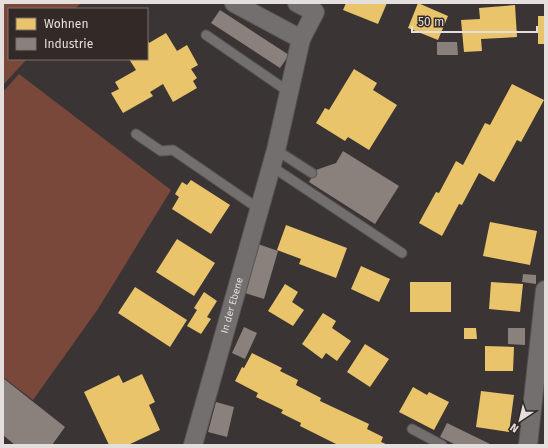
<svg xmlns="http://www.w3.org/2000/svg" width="548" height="448" viewBox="0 0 548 448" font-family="'Fira Sans',sans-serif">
<rect width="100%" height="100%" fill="#3a3534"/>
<path fill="#7a483a" d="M3,3H81L75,9H9V59H27L3,85Z
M19,74L171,190L98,309L33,400L3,377V92Z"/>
<path fill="#e9c46a" d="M346,3H387L378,24L343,10Z
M418,3L448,16L438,40L408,28Z
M515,5L517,37L481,39L482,51L464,52L461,20L480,19L479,8Z
M538,16H545V44H538Z
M166,33L177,51L187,45L198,65L191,69L197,78L193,81L197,88L173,102L163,84L150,92L153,96L123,113L111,93L119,89L115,82L136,70L129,59H147V38L149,43Z
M354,69L377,83L373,90L397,105L369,150L348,137L345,141L316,123L325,108L329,110Z
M512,84L544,100L521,142L517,140L494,182L479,173L462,205L459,204L442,236L419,223L436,192L439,193L456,161L463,165L485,123L490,125Z
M191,180L230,205L211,234L172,209L179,197L175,194L182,182L187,185Z
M490,222L537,231L530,265L483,256Z
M286,225L347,248L336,278L299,264L301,259L277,250Z
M177,239L215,263L194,296L156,272Z
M361,266L390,279L379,302L351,289Z
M410,282H451V312H410Z
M491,282L523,284L520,312L489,309Z
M285,284L298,292L292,302L304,310L293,326L268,311Z
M135,287L187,320L170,347L118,313Z
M204,292L217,301L207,317L211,319L201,334L187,326L197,310L194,308Z
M323,313L336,321L332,328L351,341L337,361L326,353L322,359L302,344Z
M464,328H476L477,339H464Z
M365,344L389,359L370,387L347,372Z
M485,346L514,347L513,371H485Z
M252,353L282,368L280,371L298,380L296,385L321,398L320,401L369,424L367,429L383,437L381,442L388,445H338L300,426L301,423L281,413L283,410L256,397L258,393L235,381L242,367L244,368Z
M142,374L155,402L149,405L160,430L128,445H109L84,392L119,375L123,383Z
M413,387L427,395L429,392L449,402L434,430L399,412Z
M481,391L514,395L509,432L476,427Z"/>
<path fill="#8a817c" d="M220,10L289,55L280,68L211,23Z
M437,42H457L458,55H437Z
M343,151L399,186L375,224L309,182L316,170L336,163Z
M258,244L278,251L264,299L245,293Z
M523,274L536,275V284L522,282Z
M244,327L257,333L245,359L232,353Z
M508,328H525V345L508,344Z
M3,378L65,427L52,445H15L3,435Z
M216,402L234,407L227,437L208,432Z
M447,423L492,445H456L440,437Z"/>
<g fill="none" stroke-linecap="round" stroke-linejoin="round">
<defs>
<path id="service" d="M206,35L289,92
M136,134L161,151L173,150L259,209
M276,150L312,173
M271,166L402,253
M412,429L442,445"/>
<g id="minor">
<path d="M234,3L301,39"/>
<path id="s1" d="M193,445L276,150L301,39L315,12L297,3"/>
<path d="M528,445L545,290"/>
</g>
</defs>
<use href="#service" stroke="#585452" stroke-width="11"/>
<use href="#minor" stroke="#585452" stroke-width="20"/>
<use href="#service" stroke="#736f6e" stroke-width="9"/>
<use href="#minor" stroke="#736f6e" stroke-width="18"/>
</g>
<g text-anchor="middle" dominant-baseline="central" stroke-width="4" stroke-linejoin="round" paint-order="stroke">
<g font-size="10" fill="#e4dedc" stroke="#332926">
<text stroke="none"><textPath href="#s1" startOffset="145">In der Ebene</textPath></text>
</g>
</g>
<rect width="548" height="448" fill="none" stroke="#e4dedc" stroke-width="8"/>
<rect x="8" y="8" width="140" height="52" fill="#332926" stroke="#7a716f"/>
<rect x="16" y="18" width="20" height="12" fill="#e9c46a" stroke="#7a716f"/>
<text x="44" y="28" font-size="12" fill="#e4dedc">Wohnen</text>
<rect x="16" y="38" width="20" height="12" fill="#8a817c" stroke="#7a716f"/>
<text x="44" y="48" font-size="12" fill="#e4dedc">Industrie</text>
<g transform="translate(520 420) rotate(215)" stroke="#332926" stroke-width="3" paint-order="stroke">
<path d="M0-3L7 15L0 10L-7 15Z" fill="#e4dedc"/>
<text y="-6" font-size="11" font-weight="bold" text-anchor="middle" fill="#e4dedc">N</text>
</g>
<path d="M412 26v6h125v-6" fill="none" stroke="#e4dedc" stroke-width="2"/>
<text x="418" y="26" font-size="12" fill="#e4dedc" stroke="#332926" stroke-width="3" paint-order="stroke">50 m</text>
</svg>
